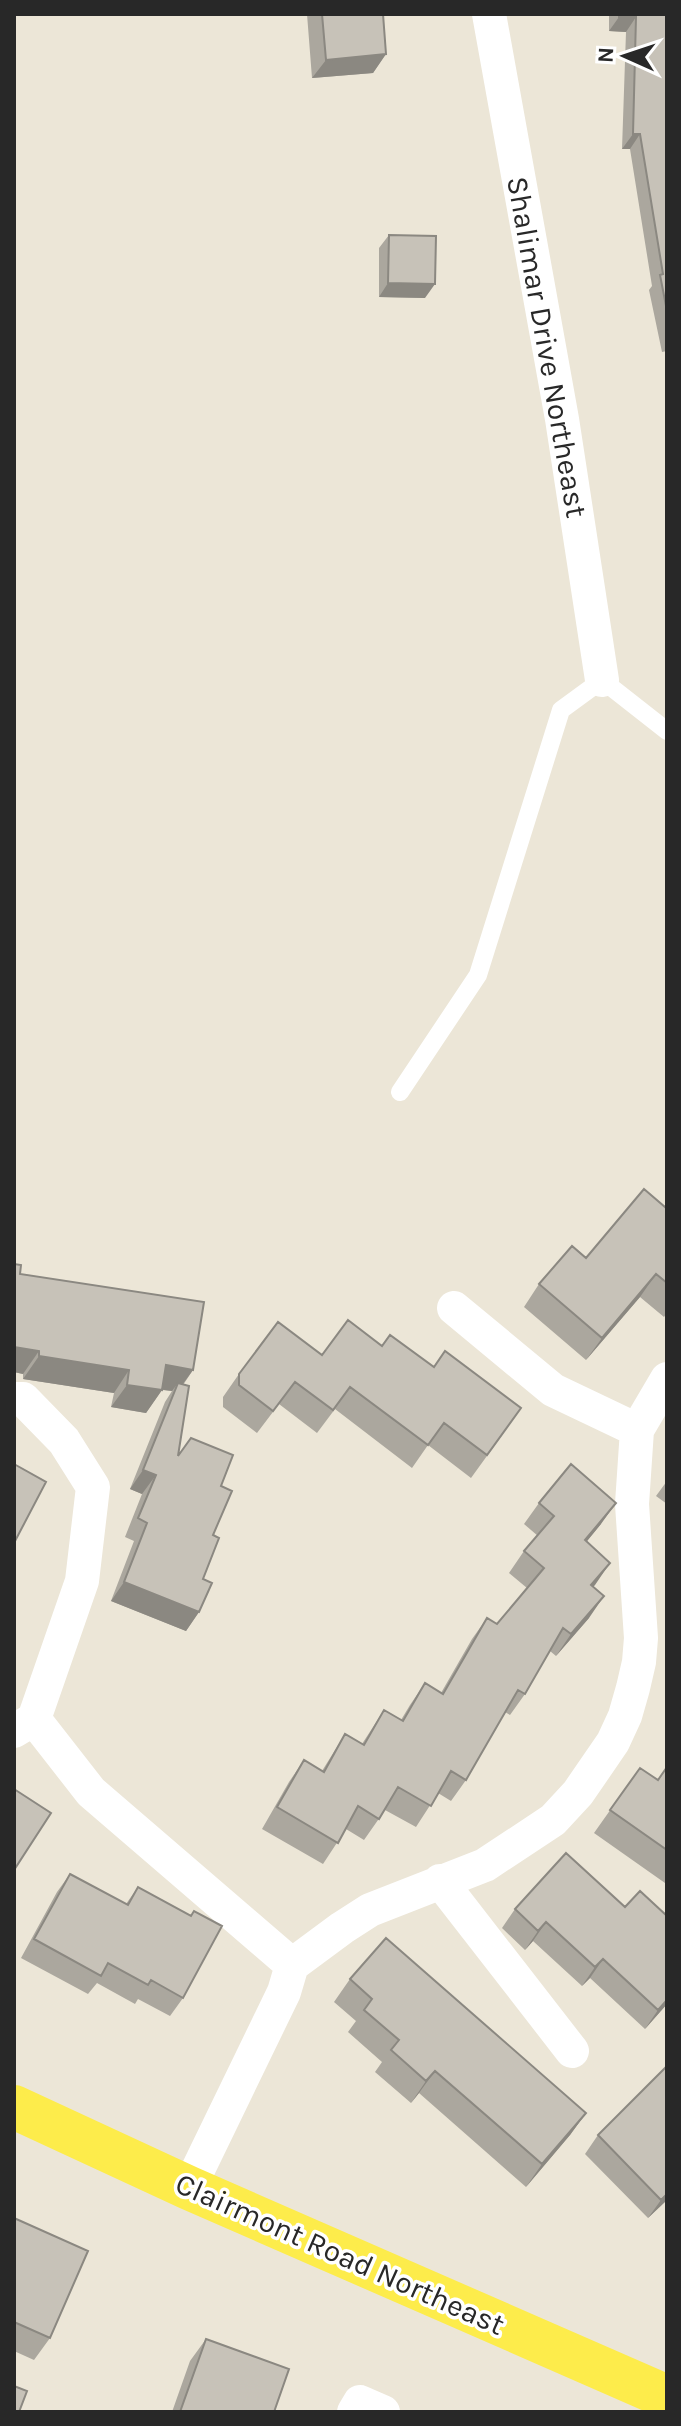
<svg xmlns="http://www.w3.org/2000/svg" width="681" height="2426" viewBox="0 0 681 2426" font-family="Karla,sans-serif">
<rect width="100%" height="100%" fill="#ece6d7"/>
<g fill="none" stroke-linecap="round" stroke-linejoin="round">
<path stroke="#fff" stroke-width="18" d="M400,1092L478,975L561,710L602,680L667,731"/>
<path stroke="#fff" stroke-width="34" d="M489,14L562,419L602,680
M454,1308L553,1390L637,1430
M14,1399H23L64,1441L93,1487L82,1581L34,1719L14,1731
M34,1719L91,1792L292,1965
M440,1881L572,2051
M189,2188L284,1992L292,1965L342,1928L370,1910L485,1865L553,1820L578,1793L613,1742L625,1716L633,1688L639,1662L641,1638L632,1504L637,1430L667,1379
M354,2412L360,2402L383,2412"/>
<path stroke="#fdec4b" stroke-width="44" d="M14,2107L189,2188L667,2397"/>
</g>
<path fill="#aba79e" d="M307,14H383L386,54L373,73L312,78Z
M609,14H667V351L662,352L649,290L652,286L630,149H622L626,32L609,31Z
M389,235L425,298L379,297V248Z
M667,1206V1313L664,1317L640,1297L586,1360L524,1307L539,1284L586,1258Z
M14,1264L20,1274L193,1370L183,1385L178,1456L221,1486L213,1535L203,1579L199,1612L186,1631L111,1601L134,1541L125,1537L142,1494L130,1489L165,1402L172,1391L162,1390L146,1413L111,1407L114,1393L23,1379V1374L14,1372Z
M382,1346L505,1431L471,1478L428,1445L412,1468L335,1409L317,1433L279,1404L257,1433L223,1407V1397L239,1374L322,1355Z
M667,1481V1504L656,1496Z
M539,1503L601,1524L586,1542L593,1587L589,1618L556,1656L550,1651L525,1694L510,1715L505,1712L466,1780L451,1801L438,1793L416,1827L385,1810L364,1840L346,1829L323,1864L262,1829L289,1782L304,1760L322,1771L345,1734L362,1744L384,1710L401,1720L410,1705L425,1683L441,1693L472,1639L487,1618L497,1624L527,1588L509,1573L524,1551L538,1536L524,1524Z
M667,1767V1880L665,1883L594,1833L640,1768L658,1780Z
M566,1853L667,2004L645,2029L590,1978L582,1986L533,1941L525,1950L502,1928L515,1909Z
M70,1874L126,1904L138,1887L183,1998L170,2016L138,1999L135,2004L97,1983L88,1994L21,1958L57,1892Z
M350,1979L586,2113L570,2135L526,2187L419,2093L411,2103L375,2072L382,2062L348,2032L356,2021L334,2002Z
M667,2070V2200L648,2218L585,2154L598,2135Z
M14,2218L50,2338L34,2360L14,2351Z
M206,2339L274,2412H172L190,2361Z"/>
<path fill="#8b8881" d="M619,17H636L626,32L609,31Z
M386,54L373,73L312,78L326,60Z
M633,134H640L630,149H622Z
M388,283L435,284L425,298L379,297Z
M656,1274L640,1297L586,1360L602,1338Z
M14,1347L39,1351L23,1374L14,1372Z
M39,1356L129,1370L114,1393L23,1379Z
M166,1365L193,1370L177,1392L178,1383L172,1391L150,1388Z
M127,1385L162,1390L146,1413L111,1407Z
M143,1470L156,1475L142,1494L130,1489Z
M616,1503L601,1524L570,1562L585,1540Z
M610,1563L595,1585L576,1606L591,1585Z
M124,1582L199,1612L186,1631L111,1601Z
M604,1596L589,1618L556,1656L571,1634Z
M546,1922L533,1941L525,1950L538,1931Z
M603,1959L590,1978L582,1986L595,1967Z
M667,2000V2004L645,2029L658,2010Z
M435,2071L419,2093L411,2103L426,2081Z
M586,2113L570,2135L526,2187L542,2164Z
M667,2194V2200L648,2218L661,2200Z"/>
<path fill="#c7c2b8" stroke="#8b8881" stroke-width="2" d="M322,14H383L386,54L326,60Z
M619,14H667V311L660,275L663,274L640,134H633L636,17H619Z
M389,235L436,236L435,284L388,283Z
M644,1189L665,1207L667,1206V1283L656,1274L602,1338L539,1284L572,1246L586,1258Z
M14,1264L21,1265L20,1274L204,1302L193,1370L166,1365L162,1390L127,1385L129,1370L39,1356V1351L14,1347Z
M348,1320L382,1346L390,1335L434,1367L445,1351L521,1408L487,1455L444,1423L428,1445L350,1387L333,1410L295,1382L273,1411L239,1385V1374L278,1322L322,1355Z
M178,1383L189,1386L178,1456L191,1438L233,1455L221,1486L232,1491L213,1535L219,1538L203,1579L212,1583L199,1612L124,1582L147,1523L138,1518L156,1475L143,1470Z
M14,1464L46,1482L14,1543Z
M571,1464L616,1503L585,1540L610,1563L591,1585L604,1596L571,1634L563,1628L525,1694L518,1690L466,1780L451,1771L431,1806L398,1787L379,1819L358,1806L338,1843L277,1807L304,1760L324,1772L345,1734L364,1745L384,1710L403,1721L425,1683L443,1694L487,1618L497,1624L544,1568L524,1551L554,1516L539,1503Z
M667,1767V1850L610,1810L640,1768L658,1780Z
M14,1789L51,1813L14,1870Z
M566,1853L625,1907L640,1891L667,1916V2000L658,2010L603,1959L595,1967L546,1922L538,1931L515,1909Z
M70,1874L128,1905L138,1887L191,1916L194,1911L222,1926L183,1998L151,1980L148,1985L108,1963L101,1976L34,1939Z
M386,1938L586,2113L542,2164L435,2071L426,2081L391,2050L399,2040L364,2010L372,1999L350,1979Z
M665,2068L667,2070V2194L661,2200L598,2135Z
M14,2218L88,2251L50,2338L14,2322Z
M206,2339L289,2369L274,2412H180Z
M14,2386L27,2391L19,2412H14Z"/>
<g text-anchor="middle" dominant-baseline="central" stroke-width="7" stroke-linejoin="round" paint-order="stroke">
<g font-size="30" fill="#282828" stroke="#fff">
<text transform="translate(547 347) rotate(80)">Shalimar Drive Northeast</text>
<text transform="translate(340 2254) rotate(24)">Clairmont Road Northeast</text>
</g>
</g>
<rect width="681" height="2426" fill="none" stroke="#282828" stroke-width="32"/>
<g transform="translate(625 56) rotate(273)" stroke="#ffffff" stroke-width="6" paint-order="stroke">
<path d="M0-6L14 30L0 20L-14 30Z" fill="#282828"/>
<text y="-12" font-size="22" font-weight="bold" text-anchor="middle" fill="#282828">N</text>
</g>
</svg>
